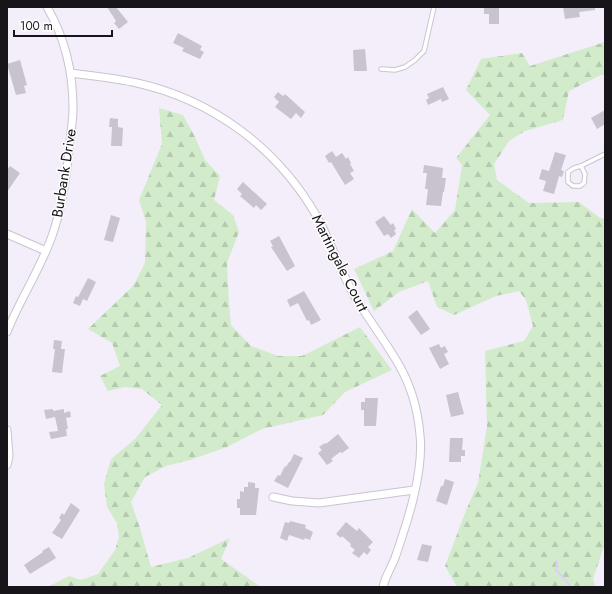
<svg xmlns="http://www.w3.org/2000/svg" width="612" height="594" viewBox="0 0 612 594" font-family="Jost,sans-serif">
<defs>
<pattern id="forest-firs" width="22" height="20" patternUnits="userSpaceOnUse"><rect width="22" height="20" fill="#d2eccb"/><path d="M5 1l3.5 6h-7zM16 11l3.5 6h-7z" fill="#b4caae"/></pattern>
</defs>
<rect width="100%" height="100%" fill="#f3eefa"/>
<path fill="url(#forest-firs)" d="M605,42V75H601L569,91L563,120L525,131L509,141L494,164L497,180L529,203L579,202L600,218L605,219V543L593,579L596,587H457L445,566L467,508L478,483L487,426L485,351L524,341L533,326L526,300L519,291L496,296L454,315L437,307L428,281L399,292L374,311L354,269L393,251L412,209L435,233L455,210L462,165L456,158L490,115L466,90L481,59L522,53L530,66Z
M159,108L183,115L195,137L205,160L220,176L214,200L233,215L239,232L227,263L229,303L231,325L251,346L278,356H302L360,327L392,370L345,392L323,415L262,429L227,447L190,460L166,466L145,477L131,502L139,525L151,567L188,558L230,538L221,559L261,587H48L69,576L81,580L98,574L115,550L119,537L117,523L107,507L104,484L111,459L135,439L162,405L142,389L125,387L108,391L100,376L120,366L112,343L88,329L133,286L145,263L146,222L139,200L162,144Z"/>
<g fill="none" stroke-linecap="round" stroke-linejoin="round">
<path stroke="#e3ccfe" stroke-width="2" d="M557,561L556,570C561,576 567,580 570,587"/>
</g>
<path fill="#c9c3cf" d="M107,7H116L128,22L119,29L114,23L116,21Z
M484,7H499V24H489V14H484Z
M563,7H595V10L579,12L580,17L565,19Z
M178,33L202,46L200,50L204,52L200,59L182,51L184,48L173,43Z
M365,49L367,71H354L353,50Z
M20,60L27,85L24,86L26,93L16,95L7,64Z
M443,87L449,99L442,102L441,99L428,105L426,100L429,98L427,94Z
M278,92L283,96L285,94L305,112L301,118L296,113L291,119L275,107L279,102L274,97Z
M605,110V124L597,129L591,118Z
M110,118L118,119V127L123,128L122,146H111L112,127H109Z
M332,151L336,157L342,153L346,159L348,157L351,163L350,164L354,171L350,173L354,179L345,185L331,162L329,163L325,156Z
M555,152L566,155L561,170L564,171L562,177L559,176L554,194L543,191L546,181L539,179L542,169L549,171Z
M424,165L443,168L442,178H446L444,192H443L441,206L426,205L428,189H425L427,173H423Z
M10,166L20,173L7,192V170Z
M243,182L267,204L261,210L256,205L254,208L240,196L242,194L237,189Z
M111,215L120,218L113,242L104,240Z
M384,216L391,225L393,223L396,229L394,230L396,234L391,238L388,234L384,236L375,222Z
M279,236L295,266L287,271L271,247L273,246L270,241Z
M88,278L96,282L87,301L83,299L80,306L73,303L76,296L78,297Z
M304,291L321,320L311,325L309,320L307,321L298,303L290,307L287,300Z
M417,310L430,329L421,335L408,317Z
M54,340L62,341L61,349H65L62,373L52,372L55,349H53Z
M439,344L441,348L445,346L448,352L444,354L449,364L440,369L429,348Z
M458,392L464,414L451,417L446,395Z
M365,398H378L376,426H364V410H361V402H365Z
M53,409V411L64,409V413L70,411L71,417L66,418L68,429H66L67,436L51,439L49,432L58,431L55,417L46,419L44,410Z
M338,434L349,448L342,453L340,452L331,459L333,461L327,465L318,453L322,450L319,447L325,443L326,444Z
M450,438H463L462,450H465V456H461V462H449Z
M294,454L303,458L288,488L274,481L278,475L280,476L285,466L286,467L289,462H290Z
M445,479L454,482L447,505L436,501L441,486H443Z
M248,482L255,483V488H259L256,515H240V508H237V499H240V491L244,492V487H248Z
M71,503L80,510L62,539L52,533L61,520L59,518L62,513L64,515Z
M290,521L306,525L305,528L313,532L310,540L305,538L304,540L289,535L287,541L280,538L285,522L289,523Z
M346,522L357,531L359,528L373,542L368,547L371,550L367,555L364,552L359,558L352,553L355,550L350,546L351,544L342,536L341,538L336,534Z
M422,544L432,546L428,562L417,560Z
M49,547L56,558L30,574L24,565L43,552L42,551Z"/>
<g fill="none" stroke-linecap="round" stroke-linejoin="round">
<defs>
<path id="lane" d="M381,69L395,70L405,67L415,60L424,51L434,7
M581,166L585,174L584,183L580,186H573L568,182V172L574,168L581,166L605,154"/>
<path id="street" d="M71,73C93,76 116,78 137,83C213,100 277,148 316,215C331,241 340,271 355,297C369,320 386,342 399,365C411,386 418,411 420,435C424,473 407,523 395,558C391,568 385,577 383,587
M7,234L46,251
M7,332C20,299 40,270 52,236C62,208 66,180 69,151C70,137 73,122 73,108C73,73 65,38 47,7
M7,430L9,456L7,465
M273,497L292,501L319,503L414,490"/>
</defs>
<use href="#lane" stroke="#c9c4cf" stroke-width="5.5"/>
<use href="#street" stroke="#c9c4cf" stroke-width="9"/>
<use href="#lane" stroke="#fff" stroke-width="3.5"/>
<use href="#street" stroke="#fff" stroke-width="7"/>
</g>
<g text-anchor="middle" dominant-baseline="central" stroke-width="3" stroke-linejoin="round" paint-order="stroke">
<g font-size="15" fill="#171519" stroke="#fefefe">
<text transform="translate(64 173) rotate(-81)">Burbank Drive</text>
<text transform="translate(340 263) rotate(63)">Martingale Court</text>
</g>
</g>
<rect width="612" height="594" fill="none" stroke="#171519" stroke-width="16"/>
<path d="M14 30v6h98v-6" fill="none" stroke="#171519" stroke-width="2"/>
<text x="20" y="30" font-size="12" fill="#171519" stroke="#fefefe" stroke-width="3" paint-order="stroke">100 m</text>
</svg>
